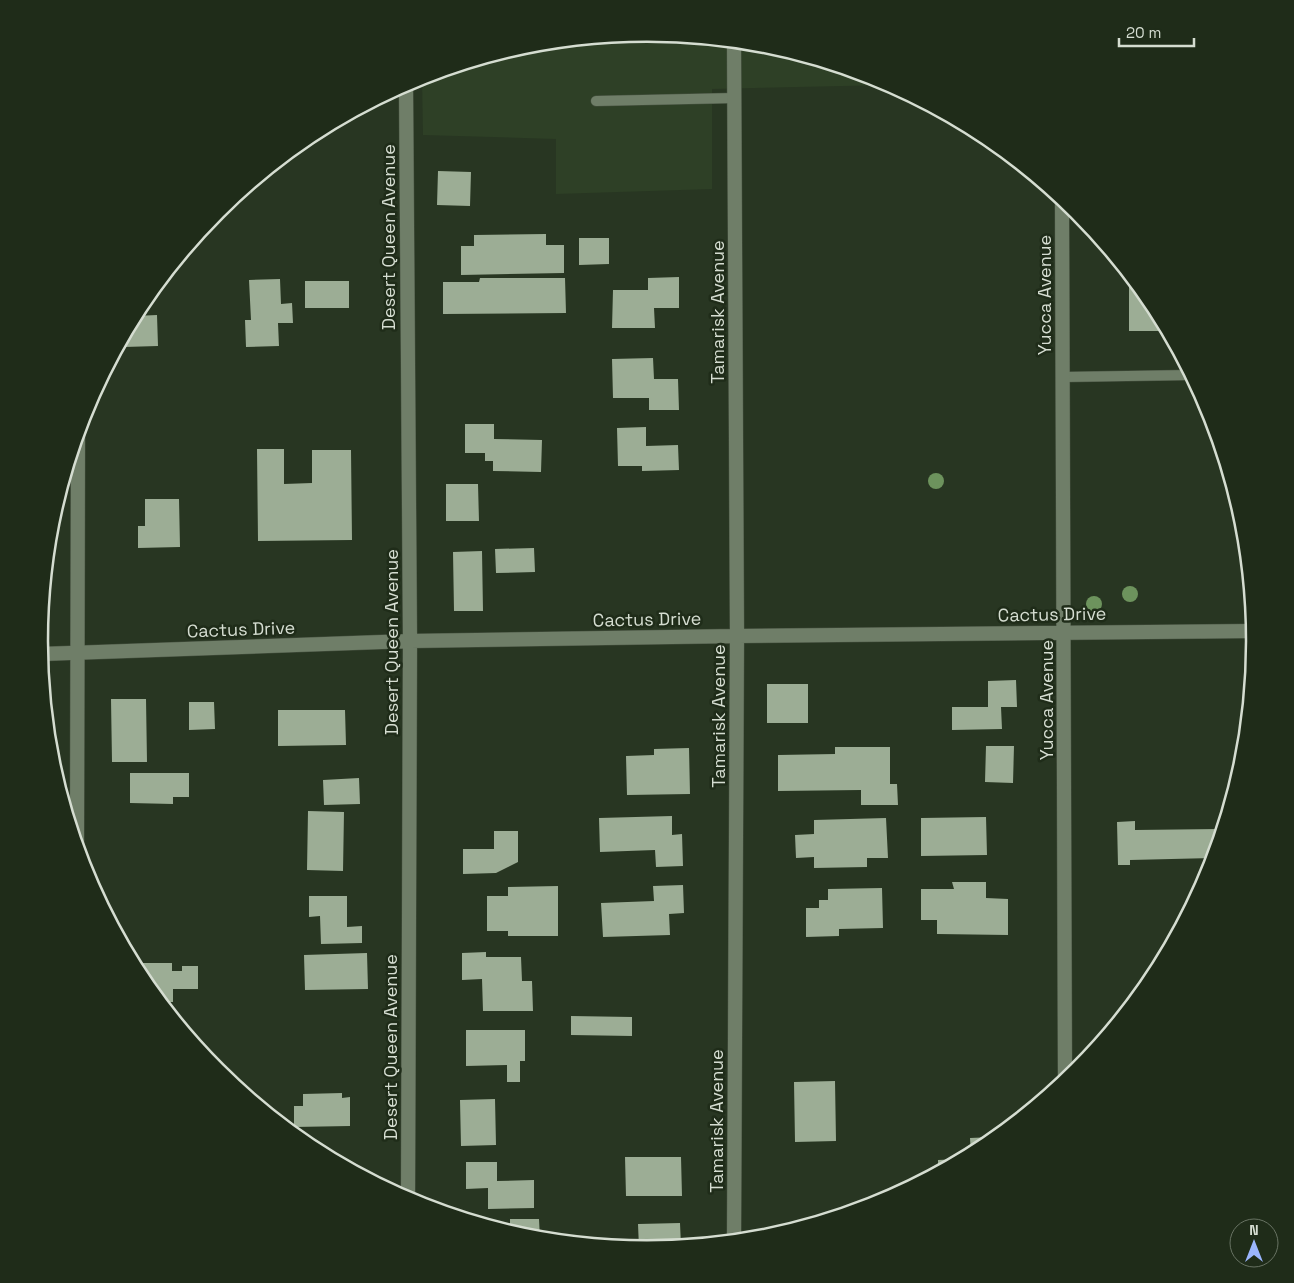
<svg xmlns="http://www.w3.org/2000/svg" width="1294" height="1283" viewBox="0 0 1294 1283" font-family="'Space Grotesk',sans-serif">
<rect width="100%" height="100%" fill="#283622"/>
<path fill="#2e4026" d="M647,34L766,45L880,80L889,85L712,89V189L556,194V139L423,135L422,78L529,45Z"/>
<path fill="#9cad95" d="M438,171L471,172L470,206L437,205Z
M546,234V245H564V273L461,275V246H474V235Z
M579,238H609V264L579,265Z
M1129,275L1152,304L1167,331H1129Z
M679,277V308H654L655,328H612L613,290H648V278Z
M480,278H565L566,313L443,314V282H479Z
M280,279L281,304L292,303L293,323H278L279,346L246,347L245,320H251L249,280Z
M305,281H349V308H305Z
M157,315L158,346L124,347V337L135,316Z
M653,358L654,379H678L679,410H649V398H613L612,359Z
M465,424H494V439L542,440L541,472L493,471V461H485V453H465Z
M646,427V446L678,445L679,470L642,471V466H618L617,428Z
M257,449H284V484L312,483V450H351L352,540L258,541Z
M446,484H478L479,521H446Z
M145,499H179L180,547L138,548V526H145Z
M534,548L535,572L496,573L495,549Z
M482,551L483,611H454L453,552Z
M1016,680L1017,707H1001L1002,729L952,730V707H988V681Z
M1246,682H1251L1248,712H1247Z
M767,684H808V723H767Z
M111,699H146L147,762H112Z
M189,702H214L215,729L189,730Z
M278,710H345L346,745L278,746Z
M986,746H1014L1013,783L985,782Z
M835,747H890V784H897L898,805H861V790L778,791V755L835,754Z
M689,748L690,794L627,795L626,756L654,755V749Z
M130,773H189V797H173V804L130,803Z
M359,778L360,804L324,805L323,780Z
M308,811L344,812L343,871L307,870Z
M672,816V835L682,834L683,866L656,867L655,850L600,852L599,818Z
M986,817L987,855L921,856V818Z
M886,818L888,858H867V867L814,868V857L796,858L795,835L814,834V820Z
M1135,821V830L1219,829V838L1213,858L1130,860V865H1118L1117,822Z
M494,831H518V862L496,873L463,874V849H494Z
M952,882H986V898L1008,899V935L937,934V920H921V889H954Z
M683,885L684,913L669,914L670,935L603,937L601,903L654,901L653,886Z
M558,886V936H508V931H487V896H508V887Z
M882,888L883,928L839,929V936L806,937V908H819V900H828V889Z
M309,896H347V927L362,926V943L321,944L320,916L309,917Z
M486,952V957H521L522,981H532L533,1011H483L482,979L462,980V953Z
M367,953L368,989L305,990L304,955Z
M133,963H172V971H182V966H198V989H173V1002H160L142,979Z
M571,1016L632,1017V1036L571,1035Z
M466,1030H525V1061H520V1082H507V1065L466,1066Z
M835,1081L836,1141L795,1142L794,1082Z
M342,1093V1098L350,1097V1126L294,1127V1106H303V1094Z
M495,1099L496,1145L461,1146L460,1100Z
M993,1137L994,1139L984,1147L938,1172V1160L960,1159V1154H971L970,1138Z
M625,1157H681L682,1196H626Z
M466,1162H497V1181L534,1180V1208L488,1209V1188L466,1189Z
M510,1219H539L540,1239L528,1238L494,1227L510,1226Z
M680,1223L681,1246L647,1249L639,1248L638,1224Z"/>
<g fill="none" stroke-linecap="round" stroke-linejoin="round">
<defs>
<path id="service" d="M596,101L735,98
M1063,377L1191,375"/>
<path id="minor" d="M406,85L410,641L408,1199
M1062,199L1065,1081
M41,654L410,641L737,636L1254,631
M77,846L78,434
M734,1241L737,636L734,42"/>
</defs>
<use href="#service" stroke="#485342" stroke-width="11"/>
<use href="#minor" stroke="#485342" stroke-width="15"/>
<use href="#service" stroke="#6f7e68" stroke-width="10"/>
<use href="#minor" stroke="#6f7e68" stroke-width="14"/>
</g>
<g fill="#6d935d">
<circle cx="936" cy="481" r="8"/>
<circle cx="1130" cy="594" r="8"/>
<circle cx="1094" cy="604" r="8"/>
</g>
<g text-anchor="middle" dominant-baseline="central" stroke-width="5" stroke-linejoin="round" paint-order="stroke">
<g font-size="18" fill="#d5ddd1" stroke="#1f2c19">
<text transform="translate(388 237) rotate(-90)">Desert Queen Avenue</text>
<text transform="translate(1044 295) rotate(-90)">Yucca Avenue</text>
<text transform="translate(717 312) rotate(-90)">Tamarisk Avenue</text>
<text transform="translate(1052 614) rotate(-1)">Cactus Drive</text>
<text transform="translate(647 619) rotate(-1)">Cactus Drive</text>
<text transform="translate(241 629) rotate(-2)">Cactus Drive</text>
<text transform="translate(391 642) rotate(-90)">Desert Queen Avenue</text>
<text transform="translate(1046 700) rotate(-90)">Yucca Avenue</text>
<text transform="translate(718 716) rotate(-90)">Tamarisk Avenue</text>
<text transform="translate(390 1047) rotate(-90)">Desert Queen Avenue</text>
<text transform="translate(716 1121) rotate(-90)">Tamarisk Avenue</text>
</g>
</g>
<path d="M0 0H1294V1283H0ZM48 641a599 599 0 1 1 1198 0a599 599 0 1 1-1198 0Z" fill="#1f2c19" fill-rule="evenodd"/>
<path fill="none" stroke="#d5ddd1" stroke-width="2.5" d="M48 641a599 599 0 1 1 1198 0a599 599 0 1 1-1198 0Z"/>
<g transform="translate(1254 1243)"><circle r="24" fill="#1f2c19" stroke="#687363"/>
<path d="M0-4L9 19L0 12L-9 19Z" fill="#9ab5fd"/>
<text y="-8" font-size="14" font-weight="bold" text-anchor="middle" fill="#d5ddd1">N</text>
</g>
<path d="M1119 38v8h75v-8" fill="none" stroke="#d5ddd1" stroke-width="2.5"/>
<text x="1126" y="38" font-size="15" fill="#d5ddd1" stroke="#1f2c19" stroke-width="4" paint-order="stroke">20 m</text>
</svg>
